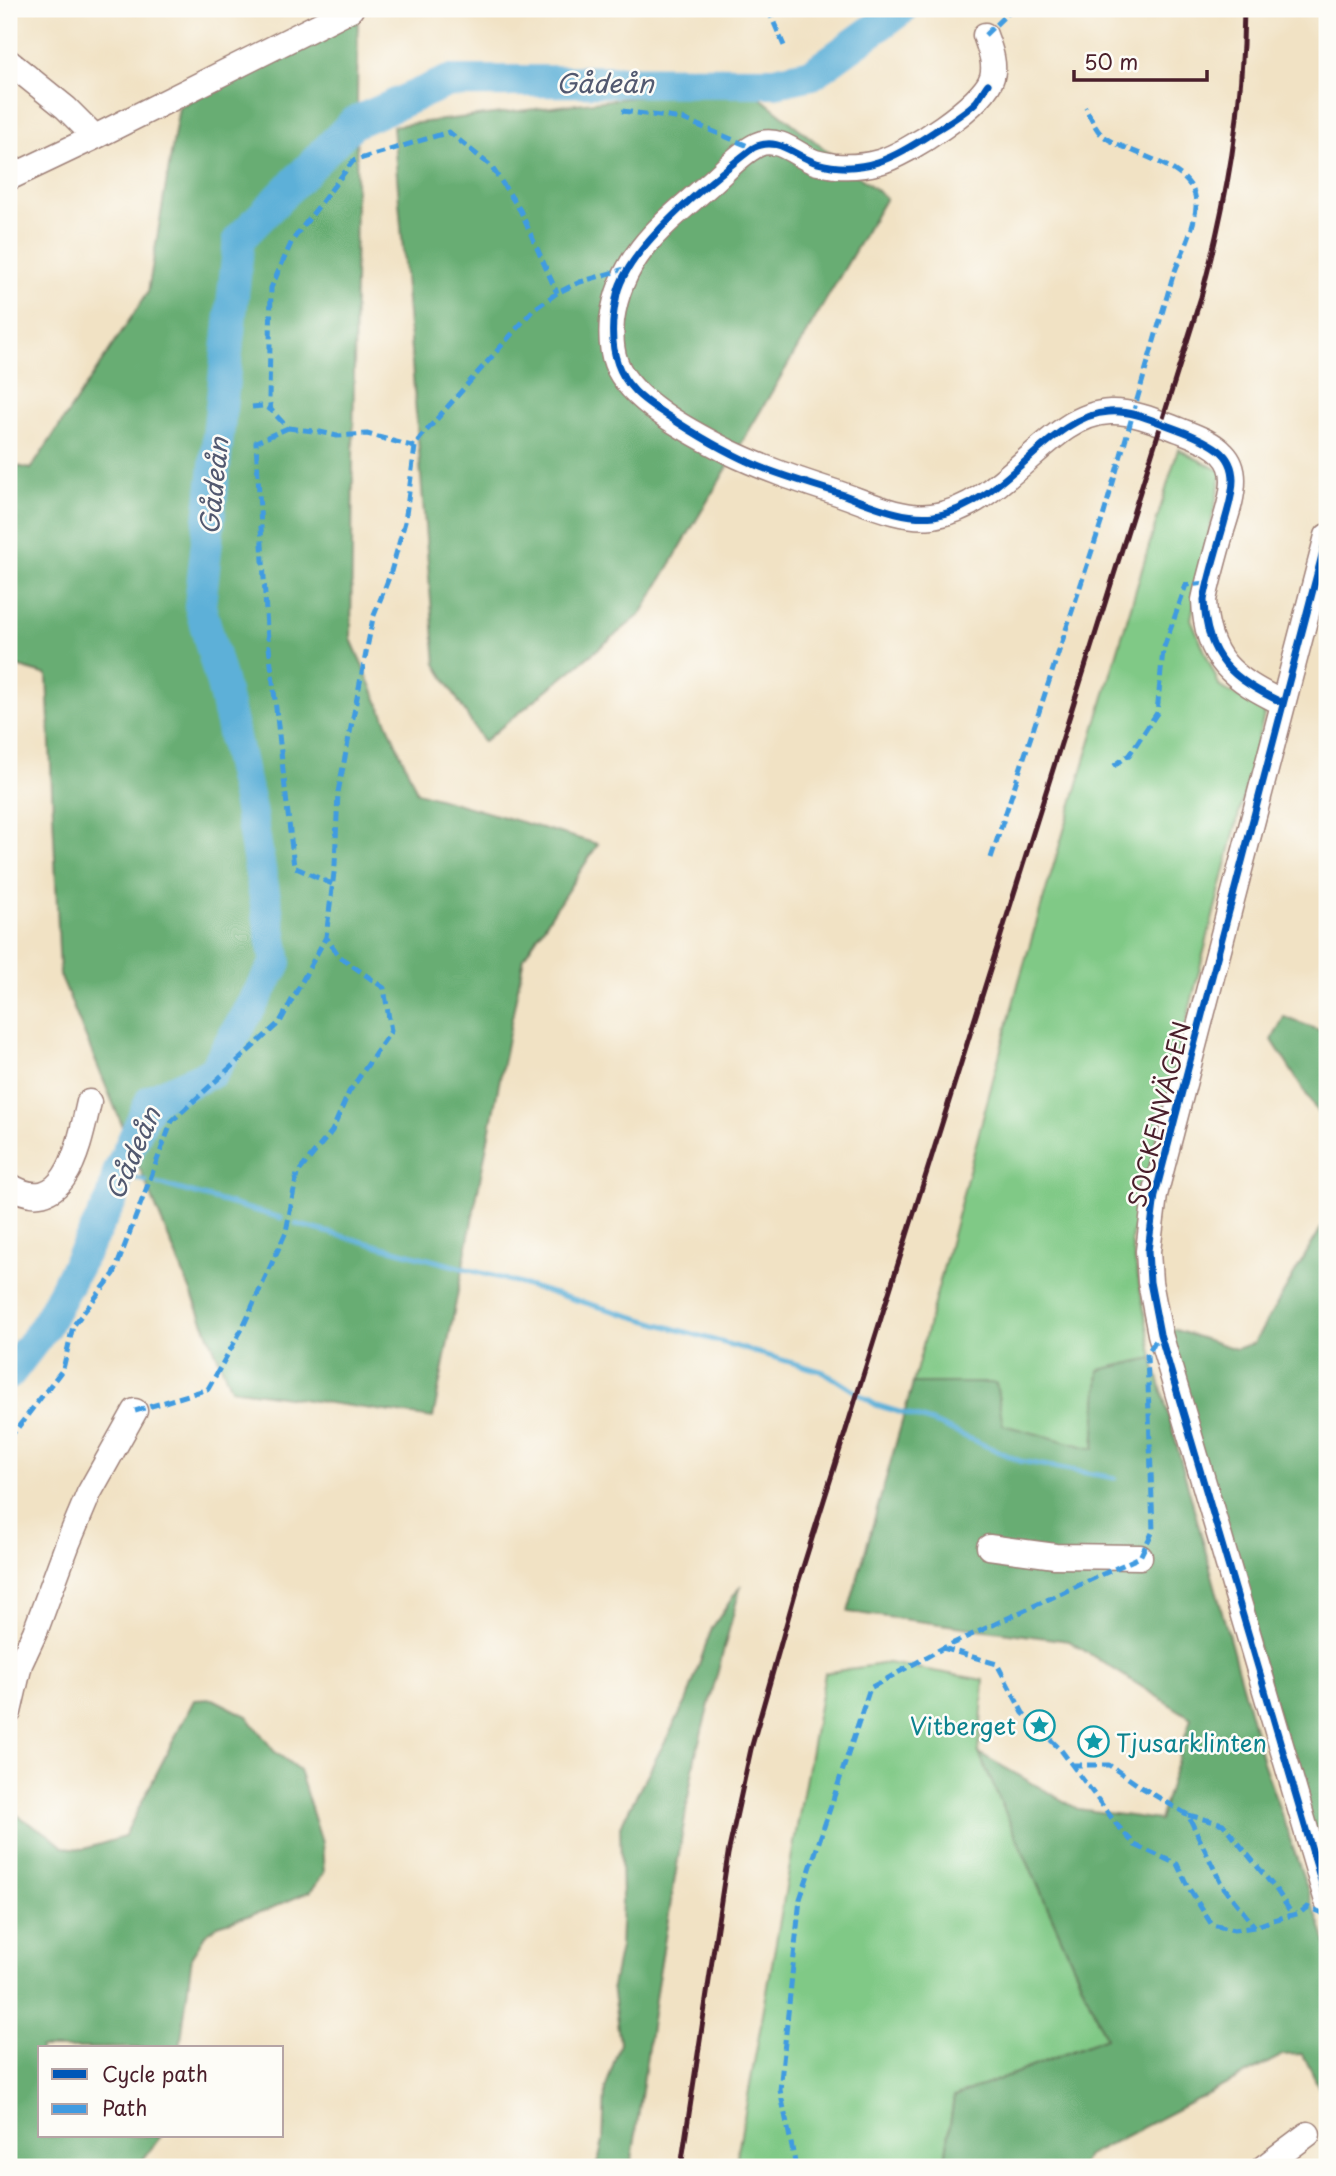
<svg xmlns="http://www.w3.org/2000/svg" width="1336" height="2176" viewBox="0 0 1336 2176" font-family="'Playpen Sans',sans-serif">
<rect width="100%" height="100%" fill="#fdfcf7"/>
<filter id="ink" filterUnits="userSpaceOnUse"><feTurbulence type="fractalNoise" baseFrequency=".0143" numOctaves="2"/><feDisplacementMap in="SourceGraphic" scale="14" xChannelSelector="R" yChannelSelector="G"/><feConvolveMatrix kernelMatrix="1 2 1 2 8 2 1 2 1" color-interpolation-filters="sRGB"/></filter>
<filter id="wash" filterUnits="userSpaceOnUse"><feTurbulence type="fractalNoise" baseFrequency=".00686" numOctaves="4" result="noise"/><feDisplacementMap in="SourceGraphic" scale="28" xChannelSelector="R" yChannelSelector="G"/><feGaussianBlur stdDeviation="1.57" result="paint"/><feColorMatrix in="noise" values="0 0 0 0 0 0 0 0 0 0 0 0 0 0 0 0 0 1.4 0 .05"/><feComposite in="paint" operator="in"/></filter>
<g filter="url(#wash)">
<rect width="100%" height="100%" fill="#f1e2c4"/>
<path fill="#80c986" stroke="#657458" stroke-width="2" d="M1178,449L1222,472L1191,619L1220,687L1265,711L1131,1240L1153,1358L1099,1370L1094,1450L1002,1425L996,1383H913L1019,981Z
M888,1663L984,1680L979,1753L1106,2038L954,2097L944,2167H735L825,1673Z"/>
<path fill="#68ad73" stroke="#59664f" stroke-width="2" d="M358,14L351,639L417,792L598,844L524,957L433,1418L231,1389L60,975L47,675L9,664V464L31,469L148,292L179,107Z
M743,84L886,198L641,614L483,742L436,664L393,126Z
M1284,1017L1327,1033V1127L1272,1040Z
M1327,1218V1881L1163,1326L1236,1349L1254,1343Z
M1153,1358L1263,1762L1327,1945V2104L1303,2054L1283,2055L1087,2156L1081,2167H944L954,2097L1106,2038L979,1753L1078,1809L1159,1820L1191,1718L1069,1641L848,1612L913,1383H996L1003,1425L1094,1449L1099,1370Z
M741,1585L695,1757L656,1992L631,2167H597L603,2141L605,2090L620,2043L612,1986L620,1947L622,1900L620,1826L686,1702L712,1628Z
M213,1699L247,1716L274,1751L299,1770L322,1843L324,1873L311,1891L267,1910L218,1925L205,1935L192,1956L180,2048H40V2136H161L142,2161L141,2167H9L12,1812L49,1835L63,1847L84,1849L124,1837L194,1700Z"/>
<g fill="none" stroke-linecap="round" stroke-linejoin="round">
<path stroke="#5db0d8" stroke-width="5" d="M118,1173L146,1181
M157,1183L281,1218
M296,1224L500,1278L824,1372L876,1405L932,1422L1020,1461L1115,1478"/>
<path stroke="#5db0d8" stroke-width="32" d="M9,1374L44,1328L112,1199L118,1173L151,1100L213,1072L276,963L249,804L223,688L200,606L239,239L353,123L449,81L775,82L812,74L902,9"/>
</g>
</g>
<g filter="url(#ink)">
<g fill="none" stroke-linecap="round" stroke-linejoin="round">
<defs>
<path id="minor" d="M985,35C989,47 996,63 992,77C985,104 906,155 879,162C865,166 851,167 836,166C830,165 821,164 815,162C798,156 781,138 762,143C745,148 724,172 711,183C664,224 621,254 612,320C611,332 611,350 616,363C630,401 692,433 727,451C762,468 798,480 835,492C865,502 900,520 932,516C1005,507 1048,414 1110,412C1133,411 1158,422 1179,430C1194,436 1212,442 1223,454C1230,461 1233,471 1233,480C1233,497 1227,514 1222,530C1216,553 1209,576 1204,600C1206,659 1233,679 1283,703
M9,62L66,108L95,137
M9,178L95,137L351,9
M1327,536L1155,1195L1148,1251L1150,1282L1160,1334L1327,1901
M9,1185C67,1222 80,1140 89,1102
M989,1547L1055,1556L1140,1557
M9,1712L20,1664L35,1632L68,1543L89,1493L135,1411
M1264,2167L1308,2134"/>
</defs>
<use href="#minor" stroke="#9e8078" stroke-width="27"/>
<use href="#minor" stroke="#fff" stroke-width="24"/>
<path stroke="#4a1f2b" stroke-width="5" d="M681,2167L728,1854L751,1749L798,1583L1201,297C1227,200 1243,110 1244,9"/>
<path stroke="#409be1" stroke-width="5" stroke-dasharray="10 5" stroke-linecap="butt" d="M768,9L785,48
M985,35L1012,9
M622,111L683,119L753,148
M252,407L263,406L271,410
M288,428L320,432L337,436L367,434L415,447
M1114,766L1129,755L1157,713L1163,650L1186,585L1207,583
M991,858L1103,517L1172,279C1180,256 1194,232 1196,207C1199,164 1129,156 1102,135C1095,129 1090,116 1085,107
M332,884L294,867L267,629L256,442L288,428L271,410L269,399L271,288L292,241L353,161L449,132L491,166L520,210L557,293
M135,1411L208,1389L242,1329L286,1232L297,1174L332,1131L349,1092L391,1031L384,988L340,957L326,937L335,865L338,792L373,618L390,575L405,522L415,447L420,438L533,310L557,293L580,282L628,268
M9,1439L63,1369L73,1326L114,1274L172,1121L280,1022L326,937
M943,1648L997,1664L1023,1713L1061,1750L1117,1825L1135,1845L1177,1864L1188,1887L1212,1925L1234,1930L1255,1927L1273,1920L1300,1913L1307,1907L1327,1915
M1072,1765H1109L1141,1787L1188,1815L1222,1885L1255,1927
M1188,1815L1223,1824L1278,1892L1293,1916
M796,2167L780,2090L800,1899L870,1688L943,1648L1140,1557L1153,1531L1147,1354L1160,1334"/>
<defs>
<path id="cycleway" d="M988,84C984,89 980,97 976,102C964,114 946,124 932,133C896,157 863,176 817,163C794,156 778,135 753,148C714,178 628,246 617,294C610,326 608,363 633,389C642,400 656,408 668,416C695,434 722,450 751,463C780,476 812,484 841,494C870,504 903,520 934,516C1006,505 1048,415 1109,412C1127,410 1147,418 1163,424C1182,431 1203,438 1219,450C1228,457 1233,468 1233,480C1233,495 1228,509 1224,524C1217,549 1209,574 1204,600C1206,659 1233,679 1283,703
M1327,536L1155,1195L1148,1251L1150,1282L1160,1334L1327,1901"/>
</defs>
<use href="#cycleway" stroke="#fdfcf7" stroke-width="11"/>
<use href="#cycleway" stroke="#0057b8" stroke-width="7"/>
</g>
</g>
<defs>
<symbol id="sight-ring" viewBox="-11 -11 22 22"><circle r="9.5" fill="#fdfcf7" stroke="#0f9aa8" stroke-width="1.5"/><path d="M0-6L1.8-2.2L6-1.7L2.9 1.2L3.7 5.4L0 3.3L-3.7 5.4L-2.9 1.2L-6-1.7L-1.8-2.2Z" fill="#0f9aa8"/></symbol>
</defs>
<g fill-rule="evenodd">
<use href="#sight-ring" x="1022" y="1708" width="35" height="35"/>
<use href="#sight-ring" x="1076" y="1724" width="35" height="35"/>
</g>
<g text-anchor="middle" dominant-baseline="central" stroke-width="5" stroke-linejoin="round" paint-order="stroke">
<g font-size="24" fill="#4a1f2b" stroke="#fdfcf7">
<text transform="translate(1158 1114) rotate(-76)">SOCKENVÄGEN</text>
</g>
<g font-size="24" fill="#0d838f" stroke="#fdfcf7" text-anchor="end">
<text x="1016" y="1725">Vitberget</text>
<text x="1116" y="1742" text-anchor="start">Tjusarklinten</text>
</g>
<g font-size="26" font-style="italic" fill="#525970" stroke="#fdfcf7">
<text x="605" y="82">Gådeån</text>
<text transform="translate(213 486) rotate(-84)">Gådeån</text>
<text transform="translate(132 1153) rotate(-66)">Gådeån</text>
</g>
</g>
<rect width="1336" height="2176" fill="none" stroke="#fdfcf7" stroke-width="35"/>
<rect x="38" y="2046" width="245" height="91" fill="#fdfcf7" stroke="#b5a4a5" stroke-width="2"/>
<rect x="52" y="2069" width="35" height="10" fill="#0057b8" stroke="#b5a4a5" stroke-width="2"/>
<text x="102" y="2082" font-size="21" fill="#4a1f2b">Cycle path</text>
<rect x="52" y="2104" width="35" height="10" fill="#409be1" stroke="#b5a4a5" stroke-width="2"/>
<text x="102" y="2116" font-size="21" fill="#4a1f2b">Path</text>
<path d="M1074 70v10h133v-10" fill="none" stroke="#4a1f2b" stroke-width="3.5"/>
<text x="1084" y="70" font-size="21" fill="#4a1f2b" stroke="#fdfcf7" stroke-width="5" paint-order="stroke">50 m</text>
</svg>
